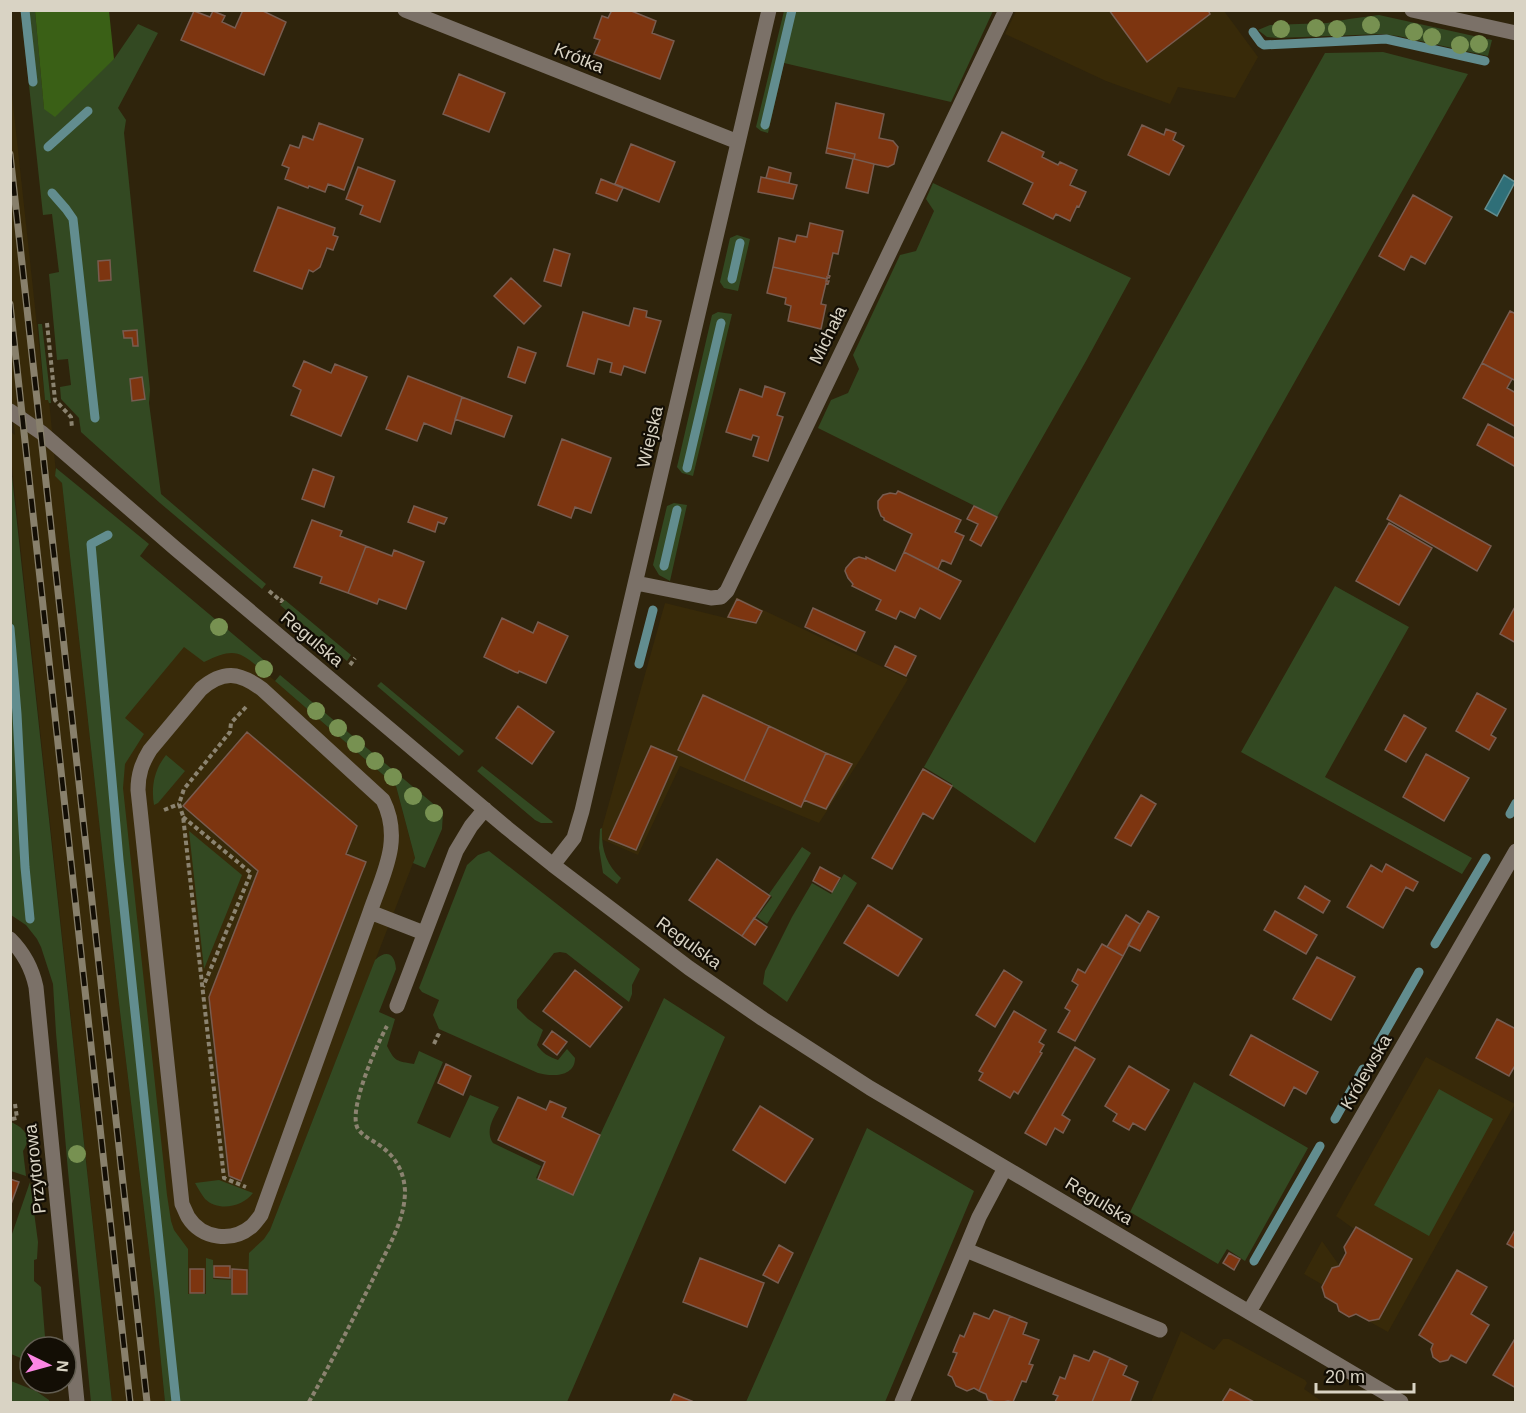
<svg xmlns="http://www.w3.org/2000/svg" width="1526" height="1413" viewBox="0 0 1526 1413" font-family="Helvetica,sans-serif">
<rect width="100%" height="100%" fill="#2f240c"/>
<path fill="#382a09" d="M1016,11H1224L1258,57L1235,98L1178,87L1170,104L1106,81L1005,34Z
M10,76L45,400H49L56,473L55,476L62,483L118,995L154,1292L165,1402H112L11,458V432L15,435L10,393Z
M95,546L251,660L396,786L415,858L234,1323L177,1301Z
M736,597L908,679L863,755L819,823L680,766L638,855L601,839L602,828L665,603L726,618Z
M1426,1057L1515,1104L1388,1332L1356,1314L1349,1317L1337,1304L1325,1297L1323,1285L1304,1274L1322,1241L1339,1265L1346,1253L1344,1247L1354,1229L1336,1216Z
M1181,1331L1214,1350L1223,1339H1229L1305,1380L1307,1383L1304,1389L1323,1402H1151Z"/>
<path fill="#334922" d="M21,11H35L44,108L114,59L138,24L158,33L118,108L126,120L124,133L150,390L149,403L161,494L266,584L262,589L160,503L81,432L79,418L61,399L60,387L71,385L68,359L57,360L49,274L59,272L52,214L43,215Z
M784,11V10L993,11L951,102L784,63L768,133L761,131L756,127Z
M1379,15L1492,40L1488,56L1398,36L1382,34L1277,38L1267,37L1258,30L1270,25L1327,23L1349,19Z
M1383,52L1468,74L1035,843L952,786V784L924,767L1325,53Z
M933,183L1131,278L1086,361L997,517L818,428L831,400L848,393L859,369L853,355L900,255L916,251L934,211L926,199Z
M737,235L750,239L738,291L724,288L720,282L730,238Z
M718,312L732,314L693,476L682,473L677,467L712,315Z
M38,324H42L51,403H49L48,400H45Z
M10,458L112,1402H91L68,1171L56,1033L53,984L41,947L37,939L26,925L11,915Z
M56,468L149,544L140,556L272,667L266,674C241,652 236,646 204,662L184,647L125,718L144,734L125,764L123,788L167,1195L171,1221L174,1230L188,1249V1294H206V1258L213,1260V1279L231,1280V1294H248L249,1253L264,1239L270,1230L375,960C387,949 395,954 396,969L379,1012L395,1019L387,1046C395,1062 397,1061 414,1064L419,1051L443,1062L417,1123L450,1138L470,1095L499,1107C493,1119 485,1131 493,1143L541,1166L536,1178L572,1195L664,998L725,1037L567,1402H165L154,1292L118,995L62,483L55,476Z
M674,503L687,505L670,581L659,575L653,565L667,506Z
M1335,586L1409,627L1325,777L1472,858L1462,874L1241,752Z
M285,600L351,655L347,661L280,605Z
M280,675L443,812L442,829L425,868L413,863L415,858L396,786L275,681Z
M381,682L464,751L459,756L377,686Z
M166,755L185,771L158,803L154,805C151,787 154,770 166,755Z
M482,766L553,822L552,823H541L535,820L477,771Z
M602,828C601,848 606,865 621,878L617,884L603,873L599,848L600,829Z
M189,831L242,875L204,969Z
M802,847L811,853L767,924L757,917L772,897L769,894Z
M489,851L640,969L632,985V994L629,1002L566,953L560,952L554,953L517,1000V1008L528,1019L543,1030L537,1045C542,1053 549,1057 558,1060L567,1049L575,1058C575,1077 552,1077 538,1073L439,1029L433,1015L439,1000L422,992L419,988L467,865L478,855Z
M844,874L857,883L787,1002L763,984L765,971L792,917L812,883L831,894Z
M1194,1082L1308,1148L1245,1261L1227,1249L1218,1264L1130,1212Z
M1439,1089L1493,1119L1429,1236L1374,1205Z
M11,1122C25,1128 32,1137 23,1151L26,1176L11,1171Z
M867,1128L974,1191L885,1402H746Z
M219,1180L253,1193C242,1207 219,1212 205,1199C201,1194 198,1188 195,1183Z
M30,1182L38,1242L37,1259L34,1260V1281L41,1287L45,1337L41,1347H30V1362L11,1354L10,1234H12Z
M11,1381L36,1391L49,1400V1402H11Z"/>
<path fill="#3a6016" d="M35,11H109L114,59L55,117L44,109Z"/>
<path fill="#2f6f78" stroke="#628d8f" stroke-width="1.5" d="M1504,175L1515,182L1497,216L1485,209Z"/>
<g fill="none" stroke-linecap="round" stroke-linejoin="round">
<path stroke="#628d8f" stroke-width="9" d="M25,10L33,82
M1253,32L1261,43L1264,45L1386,39L1485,61
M765,125L792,10
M48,147L88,111
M52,193L66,209L73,219L95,418
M732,279L740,243
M687,468L721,323
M108,535L91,544L119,860L176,1402
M664,566L677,510
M10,628L17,714L25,867L30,919
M639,664L653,610
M1510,814L1516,803
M1435,944L1486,858
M1378,1044L1419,972
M1335,1119L1363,1069
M1254,1261L1320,1146"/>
</g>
<path fill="#7d3510" stroke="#785c50" stroke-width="1.5" d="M243,10H261L286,22L264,75L181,40L194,11L210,17L213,11L225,16L222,22L235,28Z
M612,10H629L656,21L652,33L674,41L660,79L594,54L600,40L594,38L602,16L608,18Z
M1109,10H1208L1210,14L1147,62Z
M459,74L505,93L489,132L443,114Z
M836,103L884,114L879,138L893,141L898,147L894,164L888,167L874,164L854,159L855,154L827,148Z
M319,123L363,139L344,190L328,184L325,192L309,186L308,188L285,179L289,168L282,165L290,145L299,148L303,136L313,140Z
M1142,125L1164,135L1166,129L1176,133L1173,140L1184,146L1169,175L1128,155Z
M1002,132L1044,152L1042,157L1058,165L1060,162L1077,170L1070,185L1086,192L1079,207L1077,206L1070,221L1056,214L1053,219L1023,204L1033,183L988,161Z
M631,144L675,162L659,202L615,184Z
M827,148L855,154L854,159L874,164L868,193L846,188L853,159L826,153Z
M358,167L395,181L380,222L360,214L363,206L346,199Z
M769,167L791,173L789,183L766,178Z
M761,177L797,185L793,199L758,192Z
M601,179L623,188L617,201L596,193Z
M1413,195L1452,217L1425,264L1411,256L1404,270L1379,256Z
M278,207L335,228L333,235L338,237L333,250L327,248L320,267L313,272L309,270L302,289L254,271Z
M810,223L843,231L838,254L833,253L828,275L830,276L829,278L827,277V279L773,267L779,238L795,242L797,235L807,237Z
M554,249L570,254L561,286L544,281Z
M110,260L111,280L99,281L98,261Z
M773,267L827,279L826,281H829L828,284L826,283L821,304L826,305L821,329L788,321L791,306L785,304L786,298L767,293Z
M511,278L541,306L524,324L494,296Z
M634,308L647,311L646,317L661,321L645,373L624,366L621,375L610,372L612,363L598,359L594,374L567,366L583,312L629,326Z
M1510,311L1516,314V381L1482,363Z
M137,330L138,346H133L132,338H124L123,331Z
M518,347L536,353L525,383L508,377Z
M304,361L331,373L335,364L367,377L341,436L291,415L301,390L293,386Z
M1482,363L1512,379L1507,388L1516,393V427L1463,398Z
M408,376L462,397L451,434L424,423L417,441L386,429Z
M142,377L145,399L132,401L130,379Z
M765,386L785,393L777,415L783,417L768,461L753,456L759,437L753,435L751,440L726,432L740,389L762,397Z
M462,397L512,416L504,437L455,419Z
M1488,424L1516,439V463L1514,466L1477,445Z
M562,439L611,458L591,513L575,507L571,518L538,505Z
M313,469L334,477L324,507L302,499Z
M898,491L961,520L955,532L964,536L951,564L942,560L938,569L904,552L912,534L884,520V518L881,516L878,508V501L883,495L890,493L896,494Z
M1400,495L1491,546L1477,571L1387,519Z
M414,506L447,518L444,524L438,522L435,532L408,522Z
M974,506L997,517L981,546L970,540L978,524L967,519Z
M312,520L342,531L340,536L366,546L348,593L320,583L322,577L294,567Z
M1389,523L1432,548L1399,605L1356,581Z
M366,546L392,556L394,550L424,562L406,609L379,599L377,604L348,593Z
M904,552L961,581L940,619L920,608L915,618L900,611L896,619L876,610L881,600L852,586L853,584L848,578L845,571L846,568L854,559L859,557L866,559V557L895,571Z
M737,599L762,611L756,623L728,617Z
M1516,605V643L1500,634Z
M813,608L865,632L856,651L805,627Z
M502,618L533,633L538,622L568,636L546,683L519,671L518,673L515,672L484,657Z
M895,646L916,656L906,676L885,666Z
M1477,693L1506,709L1491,735L1496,738L1489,750L1456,731Z
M703,695L769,726L744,781L678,750Z
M518,706L554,732L532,764L496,738Z
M1404,715L1426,728L1406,762L1385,750Z
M769,726L826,753L801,807L744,781Z
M247,732L357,826L346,854L366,862L241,1181L229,1176L209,997L258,871L183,806Z
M651,746L677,757L636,850L609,839Z
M826,753L852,764L826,809L804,800Z
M1426,754L1469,778L1444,821L1403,797Z
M923,769L952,786L933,819L923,813L892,869L872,858Z
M1141,795L1156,804L1131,846L1115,838Z
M717,859L770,896L742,936L689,900Z
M1386,864L1418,882L1413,891L1406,887L1383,928L1347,907L1371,865L1382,872Z
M820,867L840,878L832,892L813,881Z
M1305,886L1330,901L1323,913L1298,898Z
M868,905L922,939L898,976L844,943Z
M1148,911L1159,917L1140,951L1128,945Z
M1275,911L1317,935L1306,954L1264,930Z
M1126,915L1140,924L1123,956L1107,947Z
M754,918L767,927L755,945L742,936Z
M1102,944L1123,956L1075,1041L1058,1032L1070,1011L1065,1008L1078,985L1072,981L1078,969L1085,973Z
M1317,957L1355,977L1331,1020L1293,999Z
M575,970L622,1007L590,1047L543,1011Z
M1004,970L1022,982L995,1027L976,1015Z
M1014,1011L1046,1030L1039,1042L1044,1045L1040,1052L1042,1053L1018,1094L1014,1091L1010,1098L979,1080L983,1073L979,1071Z
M1497,1019L1516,1029V1064L1509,1076L1476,1058Z
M552,1031L567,1042L557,1055L543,1044Z
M1251,1035L1318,1072L1306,1094L1294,1087L1284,1106L1230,1075Z
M1075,1047L1095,1059L1062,1115L1070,1120L1063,1133L1055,1128L1046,1145L1025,1133Z
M446,1064L471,1076L463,1095L438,1083Z
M1129,1066L1169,1090L1145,1130L1133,1123L1129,1130L1113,1121L1117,1114L1105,1106Z
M518,1097L546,1110L550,1101L566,1108L562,1117L600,1135L573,1195L538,1179L545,1162L498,1140Z
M760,1106L813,1139L785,1183L733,1150Z
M10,1179L19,1182L10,1207Z
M1356,1227L1412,1259L1379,1319L1369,1321L1356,1314L1349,1317L1339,1311L1337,1304L1325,1297L1322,1287L1332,1268L1339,1266L1346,1253L1344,1247Z
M1516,1228V1249L1507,1244Z
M779,1245L793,1253L778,1283L763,1275Z
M1229,1253L1240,1259L1234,1270L1223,1263Z
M700,1258L764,1283L747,1327L683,1302Z
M214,1266H230V1278L214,1277Z
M190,1269H204V1293H190Z
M232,1269L247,1270V1294H232Z
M1457,1270L1487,1287L1471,1314L1489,1325L1466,1363L1451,1355L1448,1360L1440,1362L1433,1357L1431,1349L1433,1344L1419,1335Z
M994,1310L1010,1316L979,1391L974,1388L967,1391L956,1386L952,1377L948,1375L957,1353L953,1352L960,1335L964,1337L974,1313L989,1319Z
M1010,1316L1027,1323L1023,1334L1039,1340L1029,1364L1033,1365L1026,1382L1022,1381L1013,1402L1008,1401L1003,1402H995L988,1400L986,1394L979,1391Z
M1516,1337V1388L1493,1375Z
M1094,1351L1110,1358L1092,1402H1055L1058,1396L1053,1394L1060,1377L1065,1379L1074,1355L1089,1361Z
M1110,1358L1127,1366L1123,1375L1138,1382L1130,1402H1092Z
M1230,1389L1254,1402H1222Z
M674,1394L694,1402H670Z"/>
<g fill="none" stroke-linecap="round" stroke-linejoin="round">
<path stroke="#8b8370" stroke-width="4" stroke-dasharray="4.5 3" stroke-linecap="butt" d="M47,323L55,400L71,417L72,428
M269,591L281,601L283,599
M350,665L355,658
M246,707L231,723L230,732L184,789L179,804L183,816L224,1178L246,1187
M164,810L179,804
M183,817L251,873L203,987
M10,1016V1018
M434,1044L438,1035L442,1037
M12,1119L17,1118L15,1104
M309,1402C332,1361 353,1319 374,1277C386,1250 405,1222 405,1191C404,1170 394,1154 376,1143C370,1139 363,1136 358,1129C347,1111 377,1044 387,1026"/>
<path stroke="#7b7168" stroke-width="15" d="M405,10L738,142
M1412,10L1516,33
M10,411L42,433L176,549L507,828L553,865L689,968L763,1019L870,1088L1401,1402
M636,583L711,598L721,597L727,591L1006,10
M553,865L574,838L582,811L769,10
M370,912L261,1215C258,1219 255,1223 252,1226C232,1243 202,1239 188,1217C186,1213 184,1208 182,1204L138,790C138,774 142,763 150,750L201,689C223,670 239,672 262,689L383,800C403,840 383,874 370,912L424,933
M10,939C24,953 32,968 36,987L77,1402
M397,1006L456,851L471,826L485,809
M966,1250L1160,1330
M1249,1312L1516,851
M902,1402L979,1217L1005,1168"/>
<defs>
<path id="rail" d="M10,154L147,1402
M10,304L130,1402"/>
</defs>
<use href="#rail" stroke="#88806c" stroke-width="7"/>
<use href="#rail" stroke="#130e05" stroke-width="4.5" stroke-dasharray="14" stroke-linecap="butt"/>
</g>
<g fill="#779151">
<circle cx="1371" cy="25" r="9"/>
<circle cx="1316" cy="28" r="9"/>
<circle cx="1281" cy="29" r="9"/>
<circle cx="1337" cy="29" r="9"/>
<circle cx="1414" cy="32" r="9"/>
<circle cx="1432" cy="37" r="9"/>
<circle cx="1479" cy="44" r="9"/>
<circle cx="1460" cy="45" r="9"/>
<circle cx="219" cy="627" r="9"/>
<circle cx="264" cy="669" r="9"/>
<circle cx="316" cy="711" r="9"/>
<circle cx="338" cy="728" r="9"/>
<circle cx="356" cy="744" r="9"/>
<circle cx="375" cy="761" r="9"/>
<circle cx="393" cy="777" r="9"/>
<circle cx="413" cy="796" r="9"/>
<circle cx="434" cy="813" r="9"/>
<circle cx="77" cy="1154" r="9"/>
</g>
<g text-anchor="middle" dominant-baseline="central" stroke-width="4.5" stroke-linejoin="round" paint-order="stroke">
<g font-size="18" fill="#d9d3c4" stroke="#130e05">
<text transform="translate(579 58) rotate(22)">Krótka</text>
<text transform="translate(828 335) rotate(-64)">Michała</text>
<text transform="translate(650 437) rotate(-77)">Wiejska</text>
<text transform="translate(312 639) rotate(40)">Regulska</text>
<text transform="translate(689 943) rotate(36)">Regulska</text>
<text transform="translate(1366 1072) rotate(-60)">Królewska</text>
<text transform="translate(35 1169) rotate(-96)">Przytorowa</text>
<text transform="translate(1099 1201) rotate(31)">Regulska</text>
</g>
</g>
<rect width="1526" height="1413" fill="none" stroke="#d9d3c4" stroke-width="24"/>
<g transform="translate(48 1365) rotate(95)"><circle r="28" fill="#130e05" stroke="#625d51" stroke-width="1.5"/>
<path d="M0-4.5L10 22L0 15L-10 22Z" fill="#fc86e4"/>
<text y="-9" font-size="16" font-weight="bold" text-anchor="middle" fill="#d9d3c4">N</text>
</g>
<path d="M1316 1383v9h98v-9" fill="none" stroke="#d9d3c4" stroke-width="3"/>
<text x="1325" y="1383" font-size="18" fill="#d9d3c4" stroke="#130e05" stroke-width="4.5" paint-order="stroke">20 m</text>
</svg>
